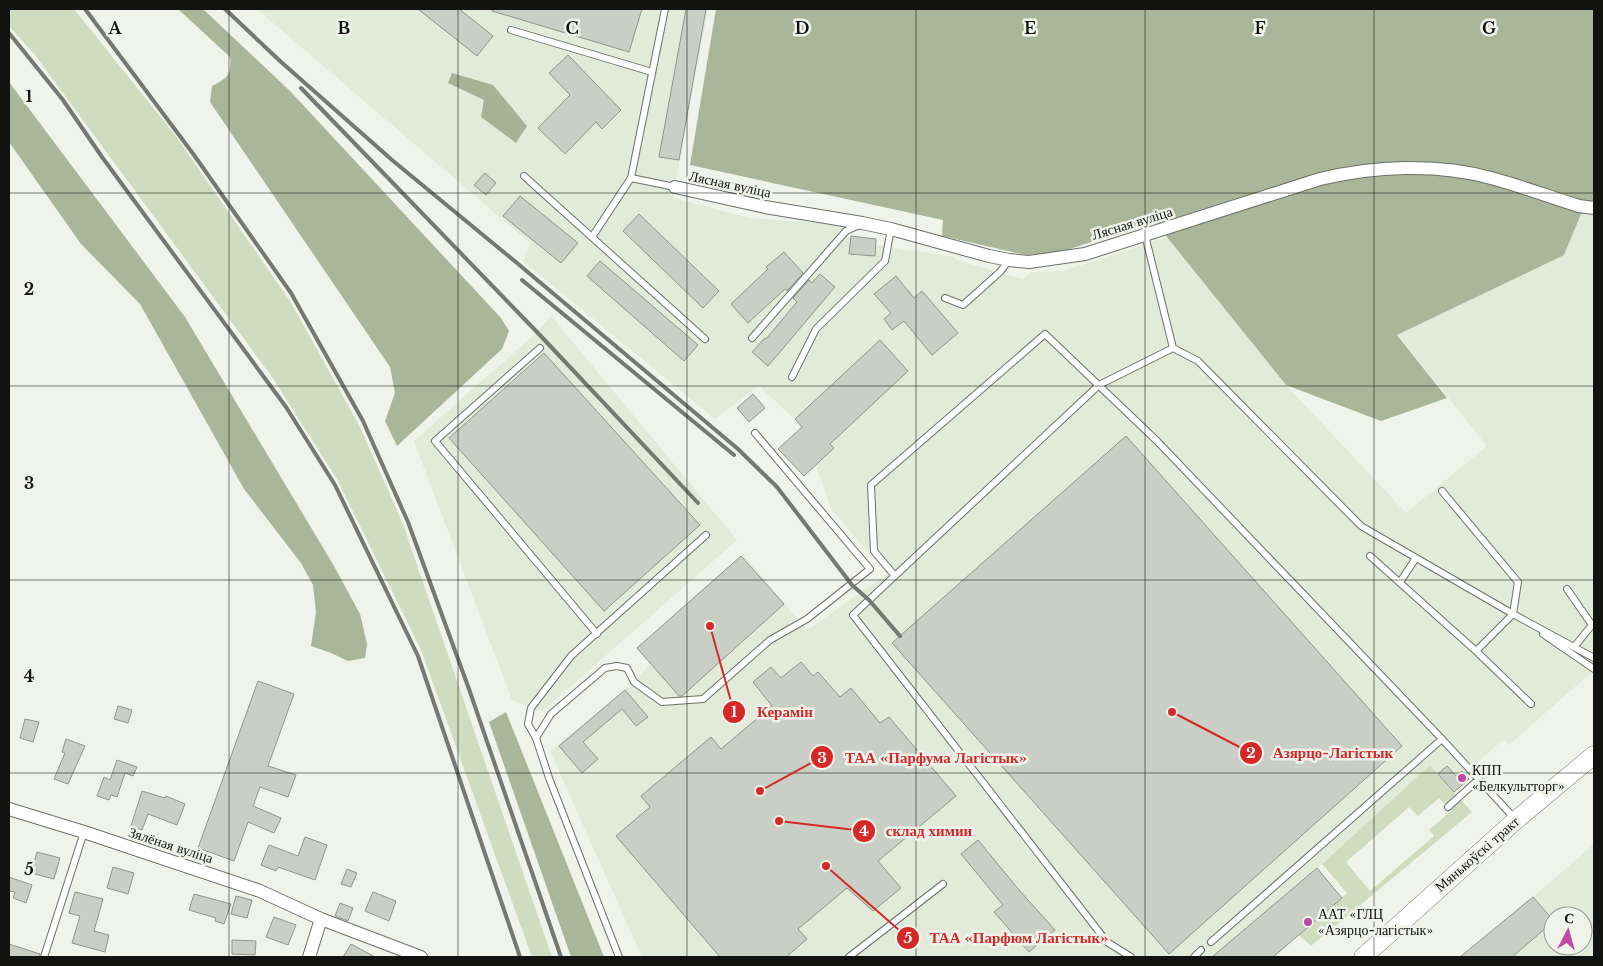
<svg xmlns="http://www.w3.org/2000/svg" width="1603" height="966" viewBox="0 0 1603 966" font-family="'Libre Baskerville',serif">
<rect width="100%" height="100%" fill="#eff3e9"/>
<path fill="#e2ead9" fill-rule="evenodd" d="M257,9H708L673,198L750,218L847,225L845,237L876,239V245L954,257L956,260L1023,279L1032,272L1063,271L1167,237L1286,385L1406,513L1487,446L1398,335L1564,254L1581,214L1594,213V670L1509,745L1503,740L1465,773L1469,779L1454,792L1430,765L1317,868L1342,898L1273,957H642L550,751L634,682L650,664L637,648L743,554L806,629L813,627L817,623L887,574L832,510L816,466L833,448L808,435L797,421L759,386L715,419L523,261L530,243Z
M551,316L737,540L542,712L512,700L414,441L537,332Z
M1594,844V957H1460L1533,897ZM1553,916H1583V946H1553Z"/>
<path fill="#d0dcbf" d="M9,9H74L175,135L290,301L359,425L403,524L552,957H532L421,650L337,479L272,377L35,55L9,26Z
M1430,765L1457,796L1446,805L1439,798L1418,816L1409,807L1346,862L1370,891L1434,836L1429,830L1451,811L1449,809L1460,799L1472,812L1311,946L1299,935L1347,893L1322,864Z"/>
<path fill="#aab699" d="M178,9H203L290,91L501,318L509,331L502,349L397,446L385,421L395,393L390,367L210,102L212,86C227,78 232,75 230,57Z
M716,9H1594V213L1581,214L1564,255L1397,335L1447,398L1381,421L1286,385L1154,221L1061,252L1026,255L942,236L943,220L690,165Z
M9,82L185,317L334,566L360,614L367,644L365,658L348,661L331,653L311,646L316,612L313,585L301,563L244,489L140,304L81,244L9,142Z
M506,712L604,957H571L489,722Z"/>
<path fill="#a6b295" d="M452,73L493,85L527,126L516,143L481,117L484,100L448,83Z"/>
<path fill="#cacfc5" stroke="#90948b" d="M418,9H459L493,36L477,56Z
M492,9H642L629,52L492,11Z
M686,9H706L679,160L659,157Z
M568,55L621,110L602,129L596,122L565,154L538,128L570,95L549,73Z
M485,173L496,183L486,195L474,185Z
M520,196L578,243L561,263L503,216Z
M639,214L719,291L703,308L623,231Z
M851,236L876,239L875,256L849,254Z
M784,252L803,273L787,291L785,289L748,323L731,304L768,269L766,267Z
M600,261L698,345L684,361L587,276Z
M820,274L835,287L768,366L752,352L765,338L766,339L797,302L793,298L809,280L812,283Z
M896,276L914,298L922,291L958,333L932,355L904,321L892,330L884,319L891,313L874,294Z
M880,340L908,371L830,444L834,448L804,476L778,449L802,427L795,419Z
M544,353L700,525L604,611L449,438Z
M753,394L765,408L749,422L737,408Z
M1126,436L1402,746L1169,954L892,643Z
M741,556L784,604L682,696H679L637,648Z
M801,662L813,676L818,672L840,697L851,688L880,723L889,717L956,796L878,861L901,888L873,911L847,888L798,929L807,939L786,957H720L616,836L650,807L641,796L711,737L721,749L772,706L753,682L771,667L781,678Z
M258,681L294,694L268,766L296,775L288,797L260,787L253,806L281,818L274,833L248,822L234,861L198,848Z
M625,690L648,717L636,726L622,709L583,742L598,759L582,773L559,746Z
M118,706L132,710L128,723L114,719Z
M25,719L39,722L33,742L20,738Z
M66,739L85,746L68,784L54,779L65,753L62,752Z
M117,760L137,767L133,776L125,773L117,797L111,795L109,800L97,796L104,777L110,780Z
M1447,766L1456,776L1462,771L1469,779L1454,792L1438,774Z
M142,791L165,798L166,796L185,804L177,825L148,814L142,830L131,826Z
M305,837L327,845L315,880L278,867L276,871L261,865L269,845L298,856Z
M978,840L1019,890L1055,930L1029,952L994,912L1003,905L961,854Z
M37,852L60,858L54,879L31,873Z
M113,867L134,873L128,894L107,888Z
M1317,868L1342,898L1273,957H1212Z
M347,869L357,873L351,887L341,884Z
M9,877L32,885L26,903L13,898L15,892L9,891Z
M75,892L103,899L94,931L109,935L105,952L72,943L80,916L69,913Z
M373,892L396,901L389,921L365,911Z
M194,894L231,904L224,924L215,921L216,918L189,910Z
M236,896L252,900L247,918L231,914Z
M1533,897L1553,920V922L1512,957H1460Z
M340,903L353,908L348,921L335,916Z
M274,917L296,925L288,945L266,937Z
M232,940L256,941L255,955L232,954Z
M9,944L40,954L39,957H9Z
M351,944L375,957H343Z"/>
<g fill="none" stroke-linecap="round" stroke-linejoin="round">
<defs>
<path id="lane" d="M665,9L631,178L675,187
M511,30L652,72
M524,176L705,339
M1145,235L1173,348L1198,361L1361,526L1513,614L1594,658
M592,237L631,178
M945,298L963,305L1000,272L1009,260
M752,338L846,231L859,225
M540,348L435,441L597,634
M792,377L816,329L885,261L891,229
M1442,491L1518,582L1513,614L1476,651
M1370,556L1476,651L1531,704
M895,576L874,551L871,485L1045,334L1157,441L1442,739L1211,942
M1400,582L1416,558
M1567,589L1592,625L1574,647
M1543,634L1594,669
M536,738L551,714L605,668L617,666L627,668L634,682L662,702L703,699L770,640L807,619L870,569L755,433
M1442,739L1515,819
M1448,807L1479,779
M44,957L84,832
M619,957L549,778L536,738L528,724L531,708L571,656L706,535
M849,957L943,884
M1131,957L1107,942L853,615L1099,385L1173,348
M1194,957L1201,950"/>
<path id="street" d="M675,187L765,207L862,223L891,229L989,256L1009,260L1029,262L1085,254L1320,179C1374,166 1437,163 1491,178C1521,186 1550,197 1579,206L1594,208
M9,809L84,832L260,891L321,919L421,957
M309,957L321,919"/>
<path id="secondary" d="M1363,957L1516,820L1594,755"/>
</defs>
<use href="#lane" stroke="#6d7169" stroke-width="8"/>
<use href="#street" stroke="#6d7169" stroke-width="14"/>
<use href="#secondary" stroke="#6d7169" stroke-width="19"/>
<use href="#lane" stroke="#fff" stroke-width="6"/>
<use href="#street" stroke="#fff" stroke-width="12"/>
<use href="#secondary" stroke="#fff" stroke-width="18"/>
<path stroke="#767872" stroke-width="4" d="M85,9L194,155L291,293L363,421L408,522L469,689L561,957
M225,9L280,61L392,160L517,263L738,449L777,487L852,585L869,600L900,636
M9,33L63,100L102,157L286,407L335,485L418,656L520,957
M301,88L537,332L698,503
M522,280L734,455"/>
</g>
<path fill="none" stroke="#121310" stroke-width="1" stroke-opacity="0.55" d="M229,9V957M458,9V957M687,9V957M916,9V957M1145,9V957M1374,9V957M9,193H1594M9,386H1594M9,580H1594M9,773H1594"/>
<g fill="#bc4aa5" stroke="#eff3e9" stroke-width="2">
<circle cx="1462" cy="778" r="5"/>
<circle cx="1308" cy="922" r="5"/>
</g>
<g text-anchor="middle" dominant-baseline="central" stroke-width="5" stroke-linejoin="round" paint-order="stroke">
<g font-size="14" fill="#121310" stroke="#eff3e9">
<text transform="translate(730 184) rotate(12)">Лясная вуліца</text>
<text transform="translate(1132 223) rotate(-17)">Лясная вуліца</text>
<text transform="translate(171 845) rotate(18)">Зялёная вуліца</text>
<text transform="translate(1477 854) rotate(-41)">Мянькоўскі тракт</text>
</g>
<g font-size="14" fill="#121310" stroke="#eff3e9" text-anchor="start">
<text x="1472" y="770">КПП<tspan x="1472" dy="16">«Белкультторг»</tspan></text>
<text x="1318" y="914">ААТ «ГЛЦ<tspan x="1318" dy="16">«Азярцо-лагістык»</tspan></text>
</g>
</g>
<g font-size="16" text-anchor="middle" font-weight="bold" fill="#121310" stroke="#eff3e9" stroke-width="5" stroke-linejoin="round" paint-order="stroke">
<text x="115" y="34">A</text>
<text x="344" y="34">B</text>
<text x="572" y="34">C</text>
<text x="802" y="34">D</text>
<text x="1030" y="34">E</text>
<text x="1260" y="34">F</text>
<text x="1489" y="34">G</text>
<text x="29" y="102">1</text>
<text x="29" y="295">2</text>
<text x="29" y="489">3</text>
<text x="29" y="682">4</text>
<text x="29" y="875">5</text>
</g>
<path fill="none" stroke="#d62828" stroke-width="2" d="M710 626L734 712M1172 712L1251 753M760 791L822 757M779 821L864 831M826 866L908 938"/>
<g fill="#d62828" stroke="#eff3e9" stroke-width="2">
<circle cx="710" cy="626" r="5"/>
<circle cx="1172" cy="712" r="5"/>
<circle cx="760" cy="791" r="5"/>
<circle cx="779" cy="821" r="5"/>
<circle cx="826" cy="866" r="5"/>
<circle cx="734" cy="712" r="12"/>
<circle cx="1251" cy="753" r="12"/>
<circle cx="822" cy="757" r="12"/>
<circle cx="864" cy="831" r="12"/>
<circle cx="908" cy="938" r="12"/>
</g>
<g font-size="15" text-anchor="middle" font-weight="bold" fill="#fff">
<text x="734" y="717">1</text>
<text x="1251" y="758">2</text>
<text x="822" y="763">3</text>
<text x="864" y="836">4</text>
<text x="908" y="943">5</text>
</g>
<g font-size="15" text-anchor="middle" font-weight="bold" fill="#d62828" stroke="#eff3e9" stroke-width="5" stroke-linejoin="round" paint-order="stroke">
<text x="785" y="717">Керамін</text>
<text x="1333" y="758">Азярцо-Лагістык</text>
<text x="936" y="763">ТАА «Парфума Лагістык»</text>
<text x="929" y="836">склад химии</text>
<text x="1019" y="943">ТАА «Парфюм Лагістык»</text>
</g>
<rect width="1603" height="966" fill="none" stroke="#121310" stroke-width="20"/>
<g transform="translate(1568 931) rotate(6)"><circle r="24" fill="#eff3e9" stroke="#979992"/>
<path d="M0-4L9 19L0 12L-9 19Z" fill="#bc4aa5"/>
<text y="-8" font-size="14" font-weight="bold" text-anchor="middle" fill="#121310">С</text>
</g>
</svg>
